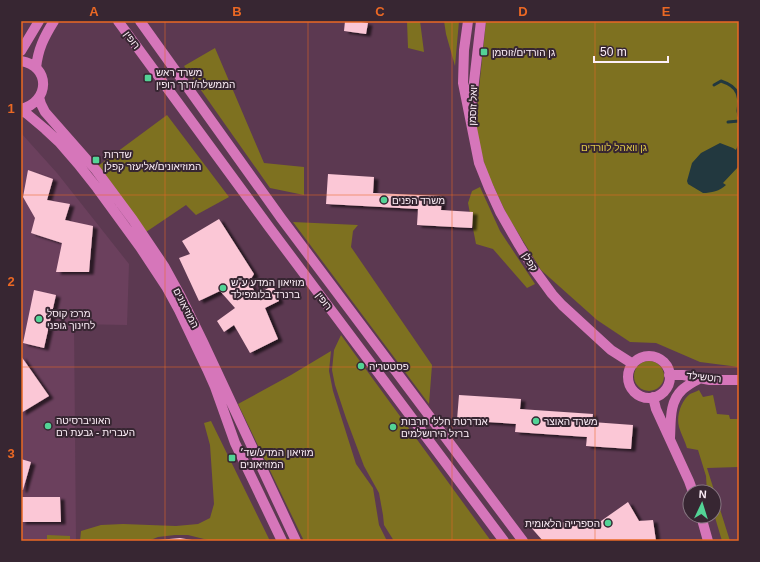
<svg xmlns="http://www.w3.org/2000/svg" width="760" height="562" viewBox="0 0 760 562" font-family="Helvetica,'Noto Sans Hebrew',sans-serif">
<defs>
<filter id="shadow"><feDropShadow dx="4.5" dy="2.5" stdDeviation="1" flood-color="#0009"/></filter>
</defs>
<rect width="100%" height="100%" fill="#5c3951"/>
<path fill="#6b405d" d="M21,133L57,173L129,264L127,325L74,324L76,541H21Z"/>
<path fill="#7e7120" d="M407,21H420L424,52L408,48Z
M444,21H459L455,66L446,34Z
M486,21H739V367L700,362L656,343L630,342L597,320L541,270L507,215L486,170L475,128Z
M215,48L264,163L304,167V195L270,188L184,66Z
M167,115L229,197L196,215L186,205L146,232L98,166Z
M480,187L500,231L535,284L527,288L493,249L476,244L468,203L472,191Z
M293,222L358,225L353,231L351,247L432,365L429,404Z
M341,335L354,353L491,541H394L384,525L383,515L379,493L364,466L346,418L335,385L332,370L334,350Z
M331,351L329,371L333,391L356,464L373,488L379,525L387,541H304L238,404L291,375Z
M634 376a15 15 0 1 1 30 0a15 15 0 1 1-30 0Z
M699,390L703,397L713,395L717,414L729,415L730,419H739V467L707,468L730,541H722L714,514V492H707L706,476L698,450L687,448C685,441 681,434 679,427C676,416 681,401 690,394C693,393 697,391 699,390Z
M211,421L270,541H212L188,535H175L158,537L148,541H80L81,531L101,525L123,524L176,526L198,524L210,518L214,504L210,445L204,423Z
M47,535L70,536V541H47Z"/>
<path fill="#22383f" d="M720,143L733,148L739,152V166L723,183L726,185C720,191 711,193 703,193L688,184L687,181L692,163L701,153Z"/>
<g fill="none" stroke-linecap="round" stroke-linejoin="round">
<path stroke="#22383f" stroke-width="3" d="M714,85L721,81C727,83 735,87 737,93C738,95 738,98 739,100
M739,102L738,111L739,116
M728,122L739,121
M737,151L739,147"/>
</g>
<path fill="#fbc7d6" filter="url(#shadow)" d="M345,21H355L368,23L366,34L344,31Z
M28,170L53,179L47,200L70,204L65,220L93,226L89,272H56L62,243L31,233L35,218L23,197Z
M328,174L374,177L373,193L442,196L441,210L473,212L472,228L417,225L418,209L326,204Z
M219,219L254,274L249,282L257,295L273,285L279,301L265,308L278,339L250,353L234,325L224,332L217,321L235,308L220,291L199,301L179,258L190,254L182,241Z
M34,290L56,295L44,348L23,343Z
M21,356L49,396L21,413Z
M459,395L521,399L520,409L593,414L592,422L633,425L631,449L586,446L587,437L515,432L516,424L457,420Z
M21,459L31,462L23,490H21Z
M21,497H60L61,522H21Z
M628,502L639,521L653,520L656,541H543L528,524L601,521Z
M180,538L192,540V541H158V540Z"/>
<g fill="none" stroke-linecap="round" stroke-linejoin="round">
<path stroke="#d676ba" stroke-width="10" d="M118,21L269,227L504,541
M140,21L281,218L523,541
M468,21L464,50L463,83L479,163L489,188L500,212L519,245L533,268L552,294L562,305L611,350L633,364
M21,51L39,21
M21,61C51,66 50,102 21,109
M36,68C38,49 44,37 54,21
M39,97L41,104L45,112L96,170L133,220L164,266L181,297L203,342L296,541
M471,108L481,21
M21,111L26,113L45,129L59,142L78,164L97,188L140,247L167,288L179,310L207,369L215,387L235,443L282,541
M628 377a21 21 0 1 1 42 0a21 21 0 1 1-42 0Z
M669,375H683L710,380H739
M653,397L656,409L689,481L693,492
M670,438C671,422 669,402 682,390C687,385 694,382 700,378
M701,516L708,541"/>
</g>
<path fill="none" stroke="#ea6824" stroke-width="1" stroke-opacity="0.55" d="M165,21V541M308,21V541M452,21V541M595,21V541M21,195H739M21,367H739"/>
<g fill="#53d396" stroke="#372632" stroke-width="1.5">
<rect x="480" y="48" width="8" height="8" rx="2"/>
<rect x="144" y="74" width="8" height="8" rx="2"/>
<rect x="92" y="156" width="8" height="8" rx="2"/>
<circle cx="384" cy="200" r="4"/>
<circle cx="223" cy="288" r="4"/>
<circle cx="39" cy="319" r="4"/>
<circle cx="361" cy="366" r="4"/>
<circle cx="536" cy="421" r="4"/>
<circle cx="48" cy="426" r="4"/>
<circle cx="393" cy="427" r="4"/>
<rect x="228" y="454" width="8" height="8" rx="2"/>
<circle cx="608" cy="523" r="4"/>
</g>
<g text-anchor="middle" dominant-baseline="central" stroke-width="4" stroke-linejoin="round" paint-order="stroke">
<g font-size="10" fill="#fdeff8" stroke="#372632">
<text transform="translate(132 40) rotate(54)">רופין</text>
<text transform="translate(473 105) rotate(-88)">יואל זוסמן</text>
<text transform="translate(530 262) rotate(57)">קפלן</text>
<text transform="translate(324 301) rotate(53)">רופין</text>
<text transform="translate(186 308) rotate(63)">המוזיאונים</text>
<text transform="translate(704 377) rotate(6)">רוטשילד</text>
</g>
<g font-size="10" fill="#fdeff8" stroke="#372632" text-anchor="start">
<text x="492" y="52">גן הורדים/זוסמן</text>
<text x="156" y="72">משרד ראש<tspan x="156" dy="12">הממשלה/דרך רופין</tspan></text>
<text x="104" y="154">שדרות<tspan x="104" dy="12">המוזיאונים/אליעזר קפלן</tspan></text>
<text x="392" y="200">משרד הפנים</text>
<text x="231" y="282">מוזיאון המדע ע"ש<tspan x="231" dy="12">ברנרד בלומפילד</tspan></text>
<text x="47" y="313">מרכז קוסל<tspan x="47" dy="12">לחינוך גופני</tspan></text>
<text x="369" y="366">פסטטריה</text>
<text x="56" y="420">האוניברסיטה<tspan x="56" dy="12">העברית - גבעת רם</tspan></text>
<text x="401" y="421">אנדרטת חללי חרבות<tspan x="401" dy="12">ברזל הירושלמים</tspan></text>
<text x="544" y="421">משרד האוצר</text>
<text x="240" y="452">מוזיאון המדע/שד׳<tspan x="240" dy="12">המוזיאונים</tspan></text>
<text x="600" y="523" text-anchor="end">הספרייה הלאומית</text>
</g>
<g font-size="10" fill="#e0ca48" stroke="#372632">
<text x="614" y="147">גן וואהל לוורדים</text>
</g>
</g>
<rect width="760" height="562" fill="none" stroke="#372632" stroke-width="44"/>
<g transform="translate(702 504) rotate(4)"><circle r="19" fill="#372632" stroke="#867681"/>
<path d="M0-3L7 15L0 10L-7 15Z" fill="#53d396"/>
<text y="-6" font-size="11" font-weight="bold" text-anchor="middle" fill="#fdeff8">N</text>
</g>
<path d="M594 56v6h74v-6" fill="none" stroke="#fdeff8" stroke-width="2"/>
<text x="600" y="56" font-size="12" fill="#fdeff8" stroke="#372632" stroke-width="3" paint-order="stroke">50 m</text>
<rect x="22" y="22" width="716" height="518" fill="none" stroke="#ea6824" stroke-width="1.5"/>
<g font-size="13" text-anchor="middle" font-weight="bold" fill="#ea6824">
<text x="94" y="16">A</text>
<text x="237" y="16">B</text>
<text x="380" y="16">C</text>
<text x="523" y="16">D</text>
<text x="666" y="16">E</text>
<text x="11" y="113">1</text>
<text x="11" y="286">2</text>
<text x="11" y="458">3</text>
</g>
</svg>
